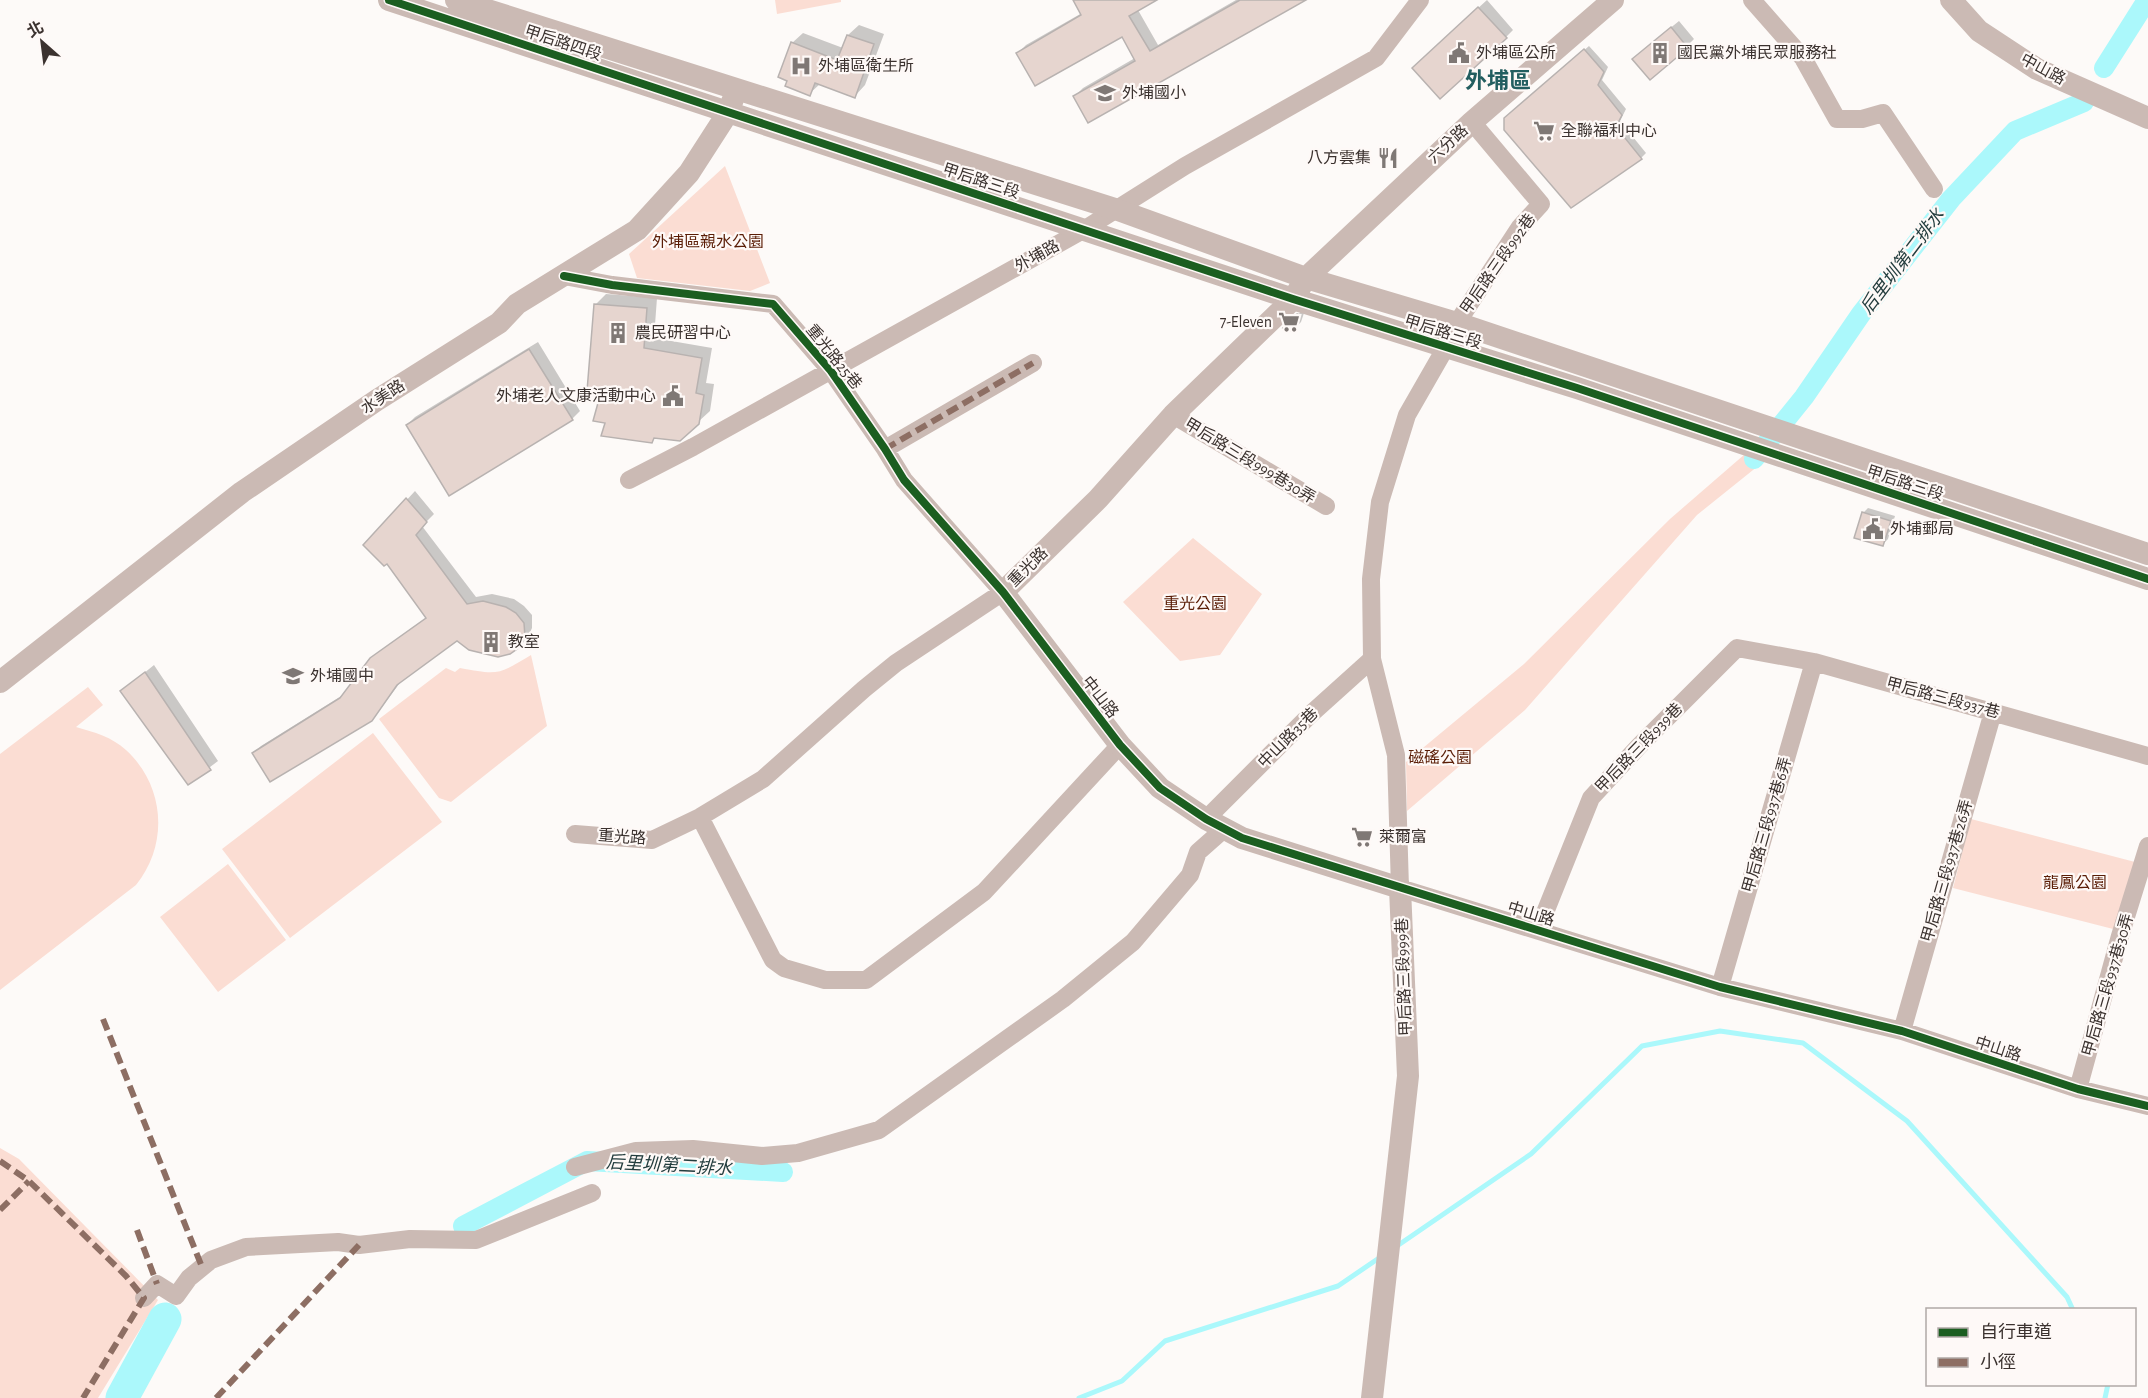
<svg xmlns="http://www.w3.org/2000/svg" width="2148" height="1398" viewBox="0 0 2148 1398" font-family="'Alegreya Sans','Noto Sans TC',sans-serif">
<rect width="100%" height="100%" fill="#fdfaf8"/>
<path fill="#fbddd3" d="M775,0H841V2L777,14Z
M725,166L770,283L750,291L637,278L629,254Z
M1745,454L1758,466L1697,515L1525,710L1407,811L1406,762L1524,664L1670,519Z
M1193,538L1262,594L1220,655L1180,661L1123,602Z
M531,655L547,726L451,802L439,798L379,719L446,668L455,672L460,668C498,675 498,675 531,655Z
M88,687L103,705L76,727C94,732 112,737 126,750C165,786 169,844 136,885L0,990V754Z
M373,733L442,822L290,938L222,849Z
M1971,819L2135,862L2117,930L1953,888Z
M228,864L286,940L218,992L160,917Z
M0,1148L19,1159L158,1300L98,1398H0Z"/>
<path fill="#0003" d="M1079,0H1154L1138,10L1158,45L1236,0H1303L1075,96L1083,88L1135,58L1122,35L1018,53L1026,45L1082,13Z
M1487,0L1513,30L1506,37L1421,60Z
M1679,21L1694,39L1687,46L1642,51Z
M859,25L884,34L865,85L855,96L820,84L809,94L792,43L803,33L843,48L848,35Z
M1589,46L1608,67L1602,80L1626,109L1620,121L1646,153L1641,158L1511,114Z
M606,294L657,298L654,338L712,348L706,383L714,384L710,411L698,422L656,437L652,441L607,422L595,305Z
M1306,307L1301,322L1293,330L1285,327Z
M538,342L580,411L572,419L407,425L415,417Z
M415,491L434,514L422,526L476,597L492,594L514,599L524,606L532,615V628L528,637L520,646L457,639L402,680L379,711L371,720L254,754L261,746L346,693L433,614L387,562L365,545Z
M1868,508L1895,516L1888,539L1883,544L1863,513Z
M154,665L218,761L189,783L122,691Z"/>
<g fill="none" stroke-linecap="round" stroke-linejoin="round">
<path stroke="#abf8fb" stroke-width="5" d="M1397,1246L1531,1154L1642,1046L1720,1031L1803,1043L1907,1121L2067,1297L2073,1310
M1079,1398L1122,1381L1165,1341L1338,1286L1382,1256
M2105,1398L2108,1384"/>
<path stroke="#abf8fb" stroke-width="20" d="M2104,68L2147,0
M1754,459L1804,397L1861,314L1951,199L2015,131L2084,102
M463,1226L587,1161L783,1172"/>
<path stroke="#abf8fb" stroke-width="33" d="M122,1398L165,1319"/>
</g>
<path fill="#e6d5cf" stroke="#b8b2b0" stroke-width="1.5" d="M1073,0H1157L1129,16L1150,51L1240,0H1306L1088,123L1073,96L1135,61L1122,37L1035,86L1016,53L1081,15Z
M1478,7L1507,38L1440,99L1412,68Z
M1671,27L1688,48L1650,80L1632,59Z
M847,35L874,44L855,98L815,83L810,96L785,86L787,81L778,77L791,42L837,60Z
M1584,49L1604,72L1598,85L1622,115L1616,127L1642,159L1571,208L1504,130V118Z
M594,304L647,308L644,348L702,358L696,393L704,395L699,424L680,441L654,438L652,443L601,436L605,423L593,421L601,392L587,391Z
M1297,314L1300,315L1294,332L1283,328Z
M529,349L573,420L449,496L406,425Z
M406,498L427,522L416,535L467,604L483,601L506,607L516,613L524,623L525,637L520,647L510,654L498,657L469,650L457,641L397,685L372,721L270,782L252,753L340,698L370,658L426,618L387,564L384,566L363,545Z
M1862,512L1891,521L1883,546L1854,538Z
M145,672L211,770L188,785L120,691Z"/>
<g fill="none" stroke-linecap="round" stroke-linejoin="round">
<path stroke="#cbbab4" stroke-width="18" d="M1752,0L1803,58L1837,119H1862L1883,113L1934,189
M1472,122L1541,204L1520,227L1457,323L1446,347L1407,415L1380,502L1371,579L1372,659L1396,755L1400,888L1720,987L1902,1031L2078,1089L2148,1106
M564,276L612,285L773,304L831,371L885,449L904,480L1003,592L896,663L864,689L763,779L700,817L652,840L575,834
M1173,415L1326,506
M885,449L1033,363
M629,480L693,447L1085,229L1185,166L1376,58L1420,0
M700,817L773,960L784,968L825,980H866L984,892L1120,745
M1206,819L1312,713L1372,659
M1538,930L1591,798L1639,746L1737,648L1814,662L2148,756
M1720,987L1814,662
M1902,1031L1993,712
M2078,1089L2120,936L2148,846
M575,1167L636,1151L693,1149L762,1156L798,1153L879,1130L1063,999L1133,942L1190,875L1198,852L1224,829
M144,1298L157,1284L176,1296L189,1278L211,1260L246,1247L338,1242L359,1245L410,1239L476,1240L592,1193"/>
<path stroke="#cbbab4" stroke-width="22" d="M389,0L1293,299L1577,388L2148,579
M456,0L1118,210L1306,278L1457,323L2148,554
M1951,0L1979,31L2037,69L2148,118
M0,682L242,492L377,400L499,323L517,304L637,230L689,173L729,111L733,99
M1372,1398L1408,1076L1400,888L1242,838L1206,819L1160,788L1120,745L1003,592L1098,499L1173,415L1293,299L1306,278L1472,122L1613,0"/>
<path stroke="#8d6e63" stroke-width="6" stroke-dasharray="12 6" stroke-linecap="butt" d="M885,449L1033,363
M103,1019L202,1267
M0,1161L29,1181L126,1276L144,1298L83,1398
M0,1210L29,1181
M137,1230L157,1284
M216,1398L359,1245"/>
<defs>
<path id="cycleway" d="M389,0L1293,299L1577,388L2148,579
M564,276L612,285L773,304L831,371L885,449L904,480L1003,592L1120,745L1160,788L1206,819L1242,838L1720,987L1902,1031L2078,1089L2148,1106"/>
</defs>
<use href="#cycleway" stroke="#fef9f7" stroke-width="11"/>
<use href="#cycleway" stroke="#1b5e20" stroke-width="8"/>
</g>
<defs>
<symbol id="civic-bare" viewBox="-9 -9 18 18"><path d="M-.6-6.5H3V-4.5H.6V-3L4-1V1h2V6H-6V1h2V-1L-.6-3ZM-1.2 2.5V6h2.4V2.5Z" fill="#7f7875" stroke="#fef9f7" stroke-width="2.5" paint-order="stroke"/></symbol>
<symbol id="building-bare" viewBox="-9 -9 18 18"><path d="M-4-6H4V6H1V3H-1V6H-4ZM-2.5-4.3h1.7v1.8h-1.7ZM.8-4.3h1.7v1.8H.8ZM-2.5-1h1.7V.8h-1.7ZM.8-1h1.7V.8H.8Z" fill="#7f7875" stroke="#fef9f7" stroke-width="2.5" paint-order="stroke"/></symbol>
<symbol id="hospital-bare" viewBox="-9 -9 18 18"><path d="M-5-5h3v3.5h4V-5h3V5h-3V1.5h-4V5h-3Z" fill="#7f7875" stroke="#fef9f7" stroke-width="2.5" paint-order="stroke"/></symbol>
<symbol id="school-bare" viewBox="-9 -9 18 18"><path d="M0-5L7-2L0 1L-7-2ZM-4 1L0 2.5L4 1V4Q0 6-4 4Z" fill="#7f7875" stroke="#fef9f7" stroke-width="2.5" paint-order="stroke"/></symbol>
<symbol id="supermarket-bare" viewBox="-9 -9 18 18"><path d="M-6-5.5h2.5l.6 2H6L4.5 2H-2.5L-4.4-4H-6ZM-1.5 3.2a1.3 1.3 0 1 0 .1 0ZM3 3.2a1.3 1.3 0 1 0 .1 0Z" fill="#7f7875" stroke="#fef9f7" stroke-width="2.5" paint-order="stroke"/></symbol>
<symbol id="restaurant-bare" viewBox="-9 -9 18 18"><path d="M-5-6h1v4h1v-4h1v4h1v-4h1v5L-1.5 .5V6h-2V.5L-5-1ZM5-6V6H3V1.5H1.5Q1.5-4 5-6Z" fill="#7f7875" stroke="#fef9f7" stroke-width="2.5" paint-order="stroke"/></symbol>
</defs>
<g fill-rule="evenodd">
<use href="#civic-bare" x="1444" y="38" width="30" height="30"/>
<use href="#building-bare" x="1645" y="38" width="30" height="30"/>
<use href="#hospital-bare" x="786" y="51" width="30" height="30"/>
<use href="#school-bare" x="1090" y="78" width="30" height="30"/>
<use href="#supermarket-bare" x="1529" y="116" width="30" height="30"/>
<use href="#restaurant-bare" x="1373" y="143" width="30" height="30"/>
<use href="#supermarket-bare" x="1274" y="307" width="30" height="30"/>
<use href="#building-bare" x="603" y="318" width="30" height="30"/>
<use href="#civic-bare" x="658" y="381" width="30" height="30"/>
<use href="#civic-bare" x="1858" y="514" width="30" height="30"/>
<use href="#building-bare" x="476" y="627" width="30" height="30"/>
<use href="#school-bare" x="278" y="661" width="30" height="30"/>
<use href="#supermarket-bare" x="1347" y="822" width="30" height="30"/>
</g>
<g text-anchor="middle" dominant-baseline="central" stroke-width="4.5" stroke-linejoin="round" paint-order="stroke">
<g font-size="16" fill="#3b322f" stroke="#fef9f7">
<text transform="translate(563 43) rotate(18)">甲后路四段</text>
<text transform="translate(2043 69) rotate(28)">中山路</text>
<text transform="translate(1448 144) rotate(-43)">六分路</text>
<text transform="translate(981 181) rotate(18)">甲后路三段</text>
<text transform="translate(1037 256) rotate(-29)">外埔路</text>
<text transform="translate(1498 264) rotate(-55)">甲后路三段992巷</text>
<text transform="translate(1443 332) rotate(17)">甲后路三段</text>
<text transform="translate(834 357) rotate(51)">重光路25巷</text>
<text transform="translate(383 397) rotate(-33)">水美路</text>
<text transform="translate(1250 461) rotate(31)">甲后路三段999巷30弄</text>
<text transform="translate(1905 483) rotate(18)">甲后路三段</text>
<text transform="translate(1028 567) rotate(-45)">重光路</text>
<text transform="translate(1100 697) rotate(52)">中山路</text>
<text transform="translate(1943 698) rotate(15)">甲后路三段937巷</text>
<text transform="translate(1288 738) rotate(-45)">中山路35巷</text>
<text transform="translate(1639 748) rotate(-46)">甲后路三段939巷</text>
<text transform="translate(1767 825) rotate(-74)">甲后路三段937巷6弄</text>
<text transform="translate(622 837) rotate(4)">重光路</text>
<text transform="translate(1947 871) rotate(-74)">甲后路三段937巷26弄</text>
<text transform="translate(1531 914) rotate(17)">中山路</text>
<text transform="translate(1404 977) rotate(-92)">甲后路三段999巷</text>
<text transform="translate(2108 985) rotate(-74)">甲后路三段937巷30弄</text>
<text transform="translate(1998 1049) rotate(18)">中山路</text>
</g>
<g font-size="16" fill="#3b322f" stroke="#fef9f7" text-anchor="start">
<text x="1476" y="53">外埔區公所</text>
<text x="1677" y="53">國民黨外埔民眾服務社</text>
<text x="818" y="66">外埔區衛生所</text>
<text x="1122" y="93">外埔國小</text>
<text x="1561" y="131">全聯福利中心</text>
<text x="1371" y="158" text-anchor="end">八方雲集</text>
<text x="1272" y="322" text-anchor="end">7-Eleven</text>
<text x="635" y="333">農民研習中心</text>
<text x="656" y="396" text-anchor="end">外埔老人文康活動中心</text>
<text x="1890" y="529">外埔郵局</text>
<text x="508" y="642">教室</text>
<text x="310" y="676">外埔國中</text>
<text x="1379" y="837">萊爾富</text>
</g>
<g font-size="16" fill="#5a1d06" stroke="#fef9f7">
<text x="708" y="242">外埔區親水公園</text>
<text x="1195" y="604">重光公園</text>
<text x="1440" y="758">磁磘公園</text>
<text x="2075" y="883">龍鳳公園</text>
</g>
<g font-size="18" font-style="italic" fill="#233d3e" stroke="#fef9f7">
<text transform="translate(1903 262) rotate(-53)">后里圳第二排水</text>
<text transform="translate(669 1166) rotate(3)">后里圳第二排水</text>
</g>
<g font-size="22" font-weight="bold" fill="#235e60" stroke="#fef9f7">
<text x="1498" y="81">外埔區</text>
</g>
</g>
<rect x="1926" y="1308" width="210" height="78" fill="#fef9f7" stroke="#b0a9a7" stroke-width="1.5"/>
<rect x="1938" y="1328" width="30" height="9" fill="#1b5e20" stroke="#b0a9a7" stroke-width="1.5"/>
<text x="1980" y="1338" font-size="18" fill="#3b322f">自行車道</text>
<rect x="1938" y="1358" width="30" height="9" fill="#8d6e63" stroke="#b0a9a7" stroke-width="1.5"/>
<text x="1980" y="1368" font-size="18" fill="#3b322f">小徑</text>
<g transform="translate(42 42) rotate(332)" stroke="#fef9f7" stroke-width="4.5" paint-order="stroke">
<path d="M0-4.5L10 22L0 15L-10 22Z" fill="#3b322f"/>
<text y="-9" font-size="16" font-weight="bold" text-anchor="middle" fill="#3b322f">北</text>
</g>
</svg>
